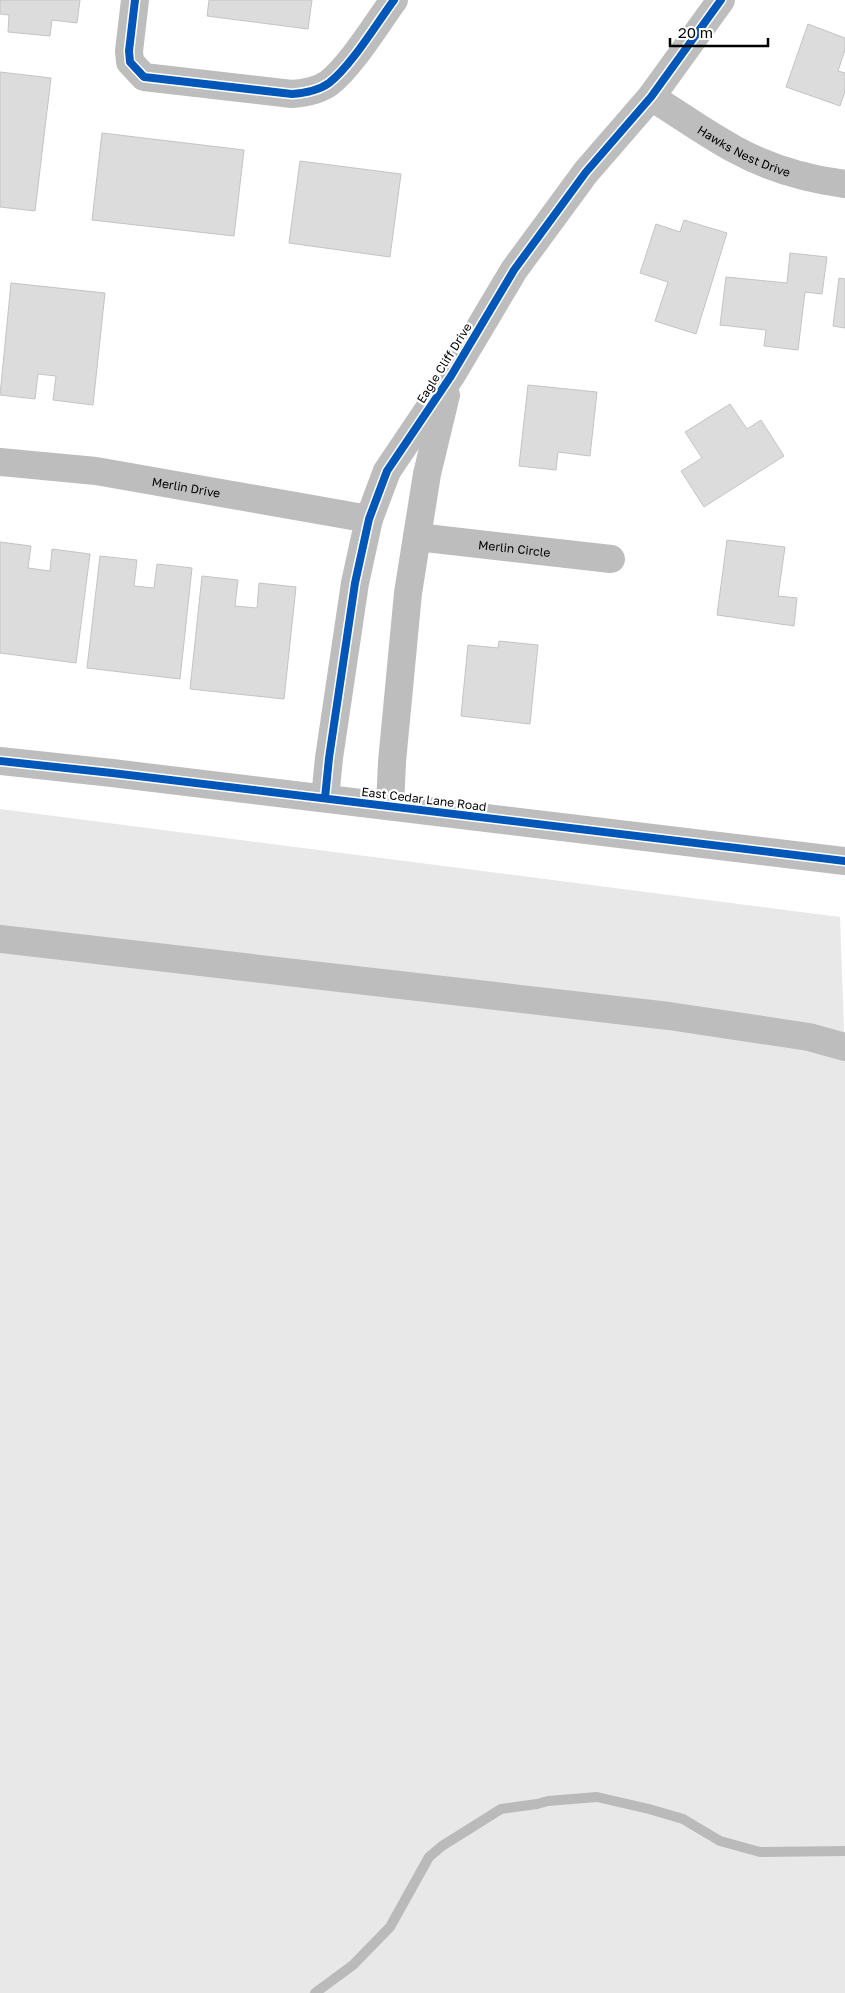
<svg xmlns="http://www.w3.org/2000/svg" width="845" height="1993" viewBox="0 0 845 1993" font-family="'Golos Text',sans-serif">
<rect width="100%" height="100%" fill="#fff"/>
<path fill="#e8e8e8" d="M0,809L840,917L845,1057V1993H0Z"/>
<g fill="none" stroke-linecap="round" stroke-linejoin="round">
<path stroke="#bababa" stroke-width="10" d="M315,1993L353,1965L390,1927L429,1857L442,1846L501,1809L537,1804L548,1801L597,1797L649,1809L683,1819L720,1841L760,1852L845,1851"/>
</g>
<path fill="#dcdcdc" stroke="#c4c4c4" d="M0,0H80L77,23L52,20L50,36L8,32L9,15L0,14Z
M209,0H312L308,29L207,16Z
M808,24L845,38V50L838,71L845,73V91L840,106L786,87Z
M0,72L51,78L35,211L0,207Z
M102,133L244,150L234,236L92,220Z
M300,161L401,174L390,257L289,243Z
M684,220L727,233L696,334L655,321L668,282L640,273L656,224L680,232Z
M790,253L827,257L822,294L805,292L798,350L764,346L766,330L720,325L726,277L787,283Z
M839,278L845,279V328L833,326Z
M11,283L105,293L93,405L53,400L56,376L38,374L35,399L0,395Z
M528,385L597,392L590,456L558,452L556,470L519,466Z
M730,404L747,429L761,420L784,456L704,507L681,471L702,458L685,432Z
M727,540L785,547L778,596L797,598L794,626L717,615Z
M0,542L31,546L28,568L50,571L52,549L90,554L76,663L0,653Z
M100,556L137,560L134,586L154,588L157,564L192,568L180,679L87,668Z
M202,576L238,580L235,606L257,608L259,583L296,587L284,699L190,689Z
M499,641L538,645L530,724L461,716L468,645L498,648Z"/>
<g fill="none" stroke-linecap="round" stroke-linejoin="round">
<g stroke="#bdbdbd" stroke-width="28">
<path d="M135,0L129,51L130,62L144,77L292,94C305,93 318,91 329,83C351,66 377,23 394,0"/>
<path id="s1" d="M651,97C679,114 706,134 736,150C769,168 807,179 845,184"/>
<path id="s2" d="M0,462L96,471L369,519"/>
<path id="s3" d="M417,537L611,559"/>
<path d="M0,761L112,773L845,861"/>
<path d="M325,798L329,758L355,583L369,519L387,471L451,376L514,270L586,172L651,97L721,0"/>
<path d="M390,806L392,762L408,593L427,474L446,395"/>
<path d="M0,939L669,1016L809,1037L845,1047"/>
</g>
<defs>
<path id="cycleway" d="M135,0L129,51L130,62L144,77L292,94C305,93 318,91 329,83C351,66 377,23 394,0
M0,761L112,773L845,861
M325,798L329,758L355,583L369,519L387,471L451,376L514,270L586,172L651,97L721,0"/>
</defs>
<use href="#cycleway" stroke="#fff" stroke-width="11"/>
<use href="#cycleway" stroke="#0057b8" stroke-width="8"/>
</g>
<g text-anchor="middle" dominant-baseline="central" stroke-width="4.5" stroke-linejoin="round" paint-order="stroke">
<g font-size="12" fill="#000" stroke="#fff">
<text stroke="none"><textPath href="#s1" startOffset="108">Hawks Nest Drive</textPath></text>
<text transform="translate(444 363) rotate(-58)">Eagle Cliff Drive</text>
<text stroke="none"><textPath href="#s2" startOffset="188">Merlin Drive</textPath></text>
<text stroke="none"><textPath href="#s3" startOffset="98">Merlin Circle</textPath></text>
<text transform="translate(424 799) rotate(7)">East Cedar Lane Road</text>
</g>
</g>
<path d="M670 38v8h98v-8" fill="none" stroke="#000000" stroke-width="2.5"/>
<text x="678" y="38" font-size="15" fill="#000000" stroke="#ffffff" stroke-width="4" paint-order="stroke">20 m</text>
</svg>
